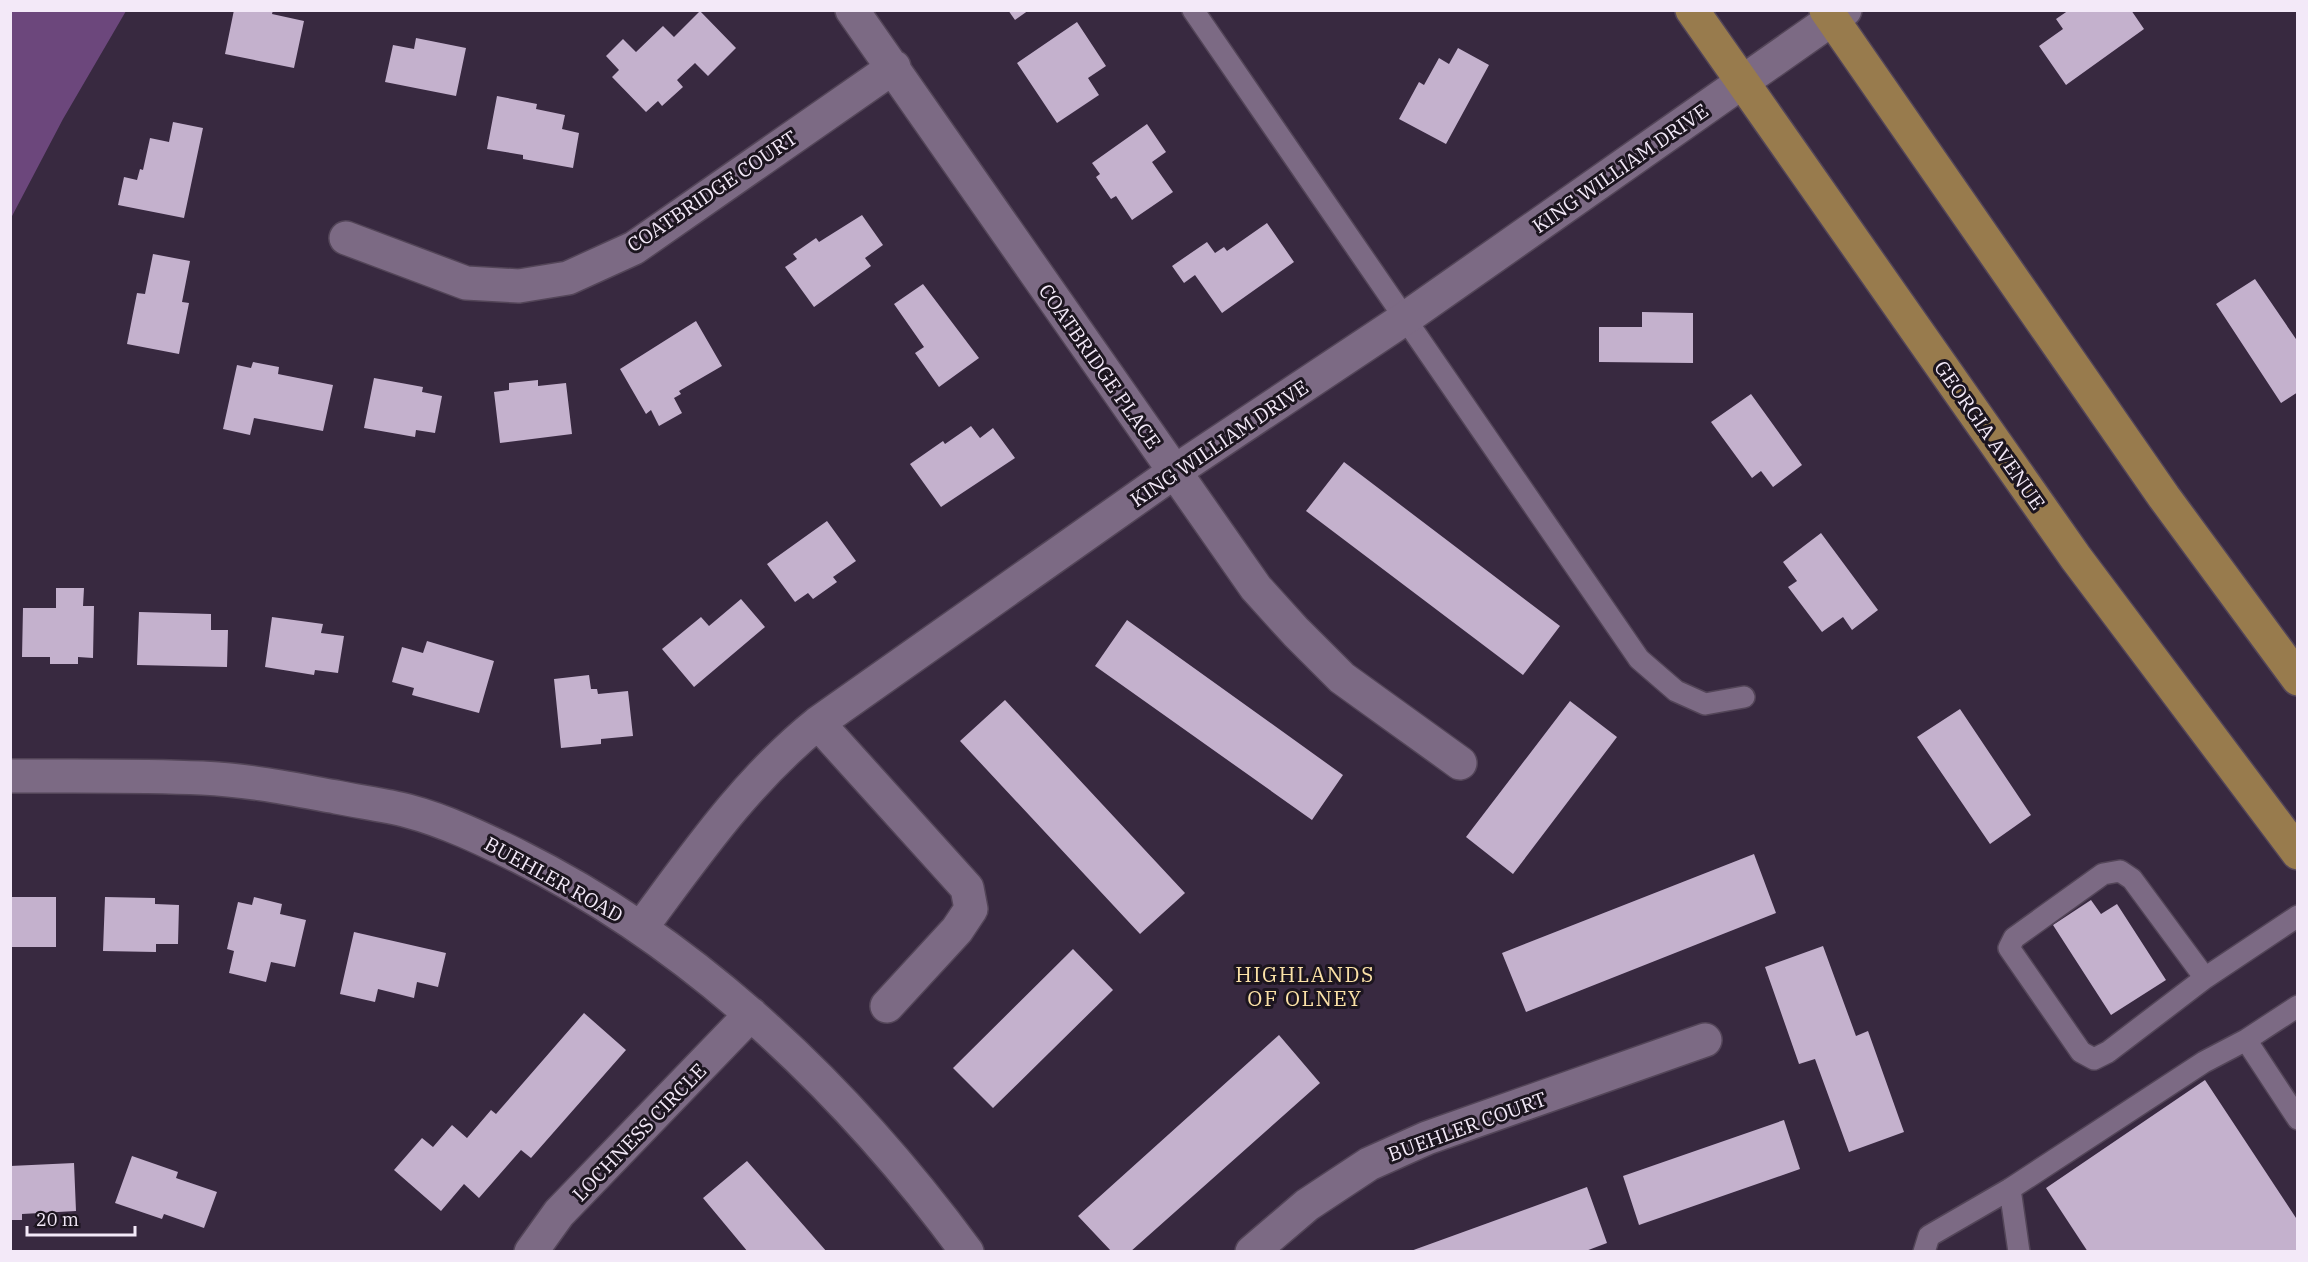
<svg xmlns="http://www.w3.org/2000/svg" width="2308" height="1262" viewBox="0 0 2308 1262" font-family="'IBM Plex Serif',serif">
<rect width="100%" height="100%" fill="#382940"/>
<path fill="#6c477c" d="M11,10L126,11L63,119L11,218Z"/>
<path fill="#c4b1cd" d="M234,10H273L272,14L304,21L294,68L225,54Z
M1008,10H1029L1015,20Z
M2069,10H2131L2144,29L2066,85L2039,46L2063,29L2056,19Z
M700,11L736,48L708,76L695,63L677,80L683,87L662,106L658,101L646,112L612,77L619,70L606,56L623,39L636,52L663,26L674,37Z
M1077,22L1106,66L1088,78L1099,95L1057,123L1017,63Z
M416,38L466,48L456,96L385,82L393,45L414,49Z
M1458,48L1489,65L1446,144L1399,119L1419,82L1424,85L1439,58L1449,64Z
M497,96L537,104L536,109L565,115L562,129L579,133L573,168L523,159V155L487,149Z
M173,122L203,128L184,218L118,205L124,177L137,180L140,169L143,170L150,138L169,142Z
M1147,124L1166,152L1152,162L1173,192L1132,220L1116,196L1111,199L1096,177L1100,174L1092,163Z
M862,215L883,245L865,258L871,266L814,307L785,267L797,259L793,254L816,238L819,242Z
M1267,223L1294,262L1222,313L1195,275L1184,283L1172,266L1207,242L1215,253L1224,247L1227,251Z
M153,254L190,261L182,302L189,303L179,354L127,344L137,293L145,294Z
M2255,279L2298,342V392L2281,403L2216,304Z
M923,284L979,358L939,387L915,353L924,347L894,304Z
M1642,312L1693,313V363L1599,362V327H1642Z
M696,321L722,366L679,391L681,394L674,398L682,413L659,426L651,410L646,414L620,369Z
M253,362L279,367L278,374L333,385L323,431L254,418L250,435L223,429L237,365L251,368Z
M374,378L423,387L422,392L442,396L435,433L416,430L415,437L364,428Z
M538,380V386L566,383L572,434L500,443L494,392L509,390V383Z
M1751,394L1802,465L1773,487L1761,471L1752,478L1711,422Z
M971,426L980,438L993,428L1015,458L941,507L910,464L943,441L945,444Z
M1344,462L1560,626L1523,675L1306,511Z
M827,521L856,561L833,577L837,582L813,599L808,593L795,602L767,564Z
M1821,533L1878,610L1852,630L1843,617L1822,632L1788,587L1797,581L1783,562Z
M56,588H84L83,606H94L93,658L78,657V664H50V657H22L23,608H56Z
M741,599L765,627L694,687L662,649L701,617L709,626Z
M139,612L211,614V630H228L227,667L137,665Z
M272,617L323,624L321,633L344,636L338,673L315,670L314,675L265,667Z
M1127,620L1343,775L1312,820L1095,666Z
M427,641L494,661L479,713L412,695L414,688L392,682L402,647L423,653Z
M589,675L591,689H597L598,694L628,691L633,736L601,739V744L561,748L554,679Z
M1005,700L1185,893L1140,934L960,741Z
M1570,701L1617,737L1513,874L1466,837Z
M1960,709L2031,815L1990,844L1917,737Z
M1754,854L1776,913L1526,1012L1502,953Z
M10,897H56V947H10Z
M105,897L155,898V904L179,905L178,944H156V952L103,951Z
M254,897L282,904L280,914L306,920L295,967L271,962L266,982L229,973L234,951L227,949L238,902L252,905Z
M2091,900L2101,914L2117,904L2166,980L2111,1015L2053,925Z
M354,932L446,953L438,987L417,982L414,998L378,989L375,1002L340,994Z
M1823,946L1856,1036L1868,1031L1904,1132L1849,1152L1815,1059L1799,1064L1765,967Z
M1073,949L1113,990L993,1108L953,1068Z
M584,1013L626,1050L531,1158L521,1150L479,1198L464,1184L441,1211L394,1170L422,1138L433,1147L452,1125L467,1138L491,1110L496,1114Z
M1279,1035L1320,1083L1130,1252H1112L1078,1216Z
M2205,1080L2298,1221V1252H2088L2046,1188Z
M1784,1120L1800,1169L1639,1225L1623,1176Z
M132,1156L178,1172L176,1178L217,1192L204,1228L164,1214L162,1219L115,1203Z
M747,1161L827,1252H748L703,1198Z
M74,1163L76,1211L22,1214V1220H10V1166Z
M1587,1187L1607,1243L1583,1252H1408Z"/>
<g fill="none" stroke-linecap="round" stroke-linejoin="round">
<defs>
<path id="lane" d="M1193,10L1639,659L1676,691L1705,704L1744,697
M2205,978L2132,879L2120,871L2103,874L2014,938L2009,948L2081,1052L2094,1059L2108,1052L2205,978L2298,916
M2246,1040L2298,1006
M2010,1189L2019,1252
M1924,1252L1929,1236L2010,1189L2204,1062L2246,1040L2298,1119"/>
<path id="street" d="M852,10L1256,588L1296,632L1342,678L1460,763
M346,238L466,283L519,286L568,278L634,248L894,67
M818,723L967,888L971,909L957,930L887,1006
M10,776C74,776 139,775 202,778C248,780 292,789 336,797C360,802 385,805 408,811C446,821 483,839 518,856C697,945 849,1092 967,1252
M641,928C696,854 746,781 818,723L1174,472L1413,313L1845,10
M531,1252L559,1213L751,1014
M1252,1252L1307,1205L1369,1164L1427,1138L1705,1040"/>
<path id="primary" d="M1692,10L2076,558L2298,853
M1826,10L2164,497L2298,679"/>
</defs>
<use href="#lane" stroke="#534558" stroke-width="24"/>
<use href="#street" stroke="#534558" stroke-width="36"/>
<use href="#primary" stroke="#534558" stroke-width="36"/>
<use href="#lane" stroke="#7c6a84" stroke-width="21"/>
<use href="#street" stroke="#7c6a84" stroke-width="33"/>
<use href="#primary" stroke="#987b4d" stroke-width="33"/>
</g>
<g text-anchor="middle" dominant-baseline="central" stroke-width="6" stroke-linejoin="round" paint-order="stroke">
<g font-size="20" fill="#f3e9f8" stroke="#1c151f">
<text transform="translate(1620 168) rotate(-35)">KING WILLIAM DRIVE</text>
<text transform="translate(712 191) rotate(-34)">COATBRIDGE COURT</text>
<text transform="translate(1100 366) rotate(55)">COATBRIDGE PLACE</text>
<text transform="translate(1990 435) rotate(55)">GEORGIA AVENUE</text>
<text transform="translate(1219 443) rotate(-34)">KING WILLIAM DRIVE</text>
<text transform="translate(554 879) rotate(29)">BUEHLER ROAD</text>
<text transform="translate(1467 1126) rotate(-20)">BUEHLER COURT</text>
<text transform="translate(639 1132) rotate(-46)">LOCHNESS CIRCLE</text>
</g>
<g font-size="21" letter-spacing="1.5" fill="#fce2a7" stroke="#1c151f">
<text x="1305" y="974">HIGHLANDS<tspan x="1305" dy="24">OF OLNEY</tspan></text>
</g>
</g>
<rect width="2308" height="1262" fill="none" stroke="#f3e9f8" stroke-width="24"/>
<path d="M27 1226v9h108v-9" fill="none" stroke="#f3e9f8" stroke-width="3"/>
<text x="36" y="1226" font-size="18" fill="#f3e9f8" stroke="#1c151f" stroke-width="4.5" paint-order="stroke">20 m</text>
</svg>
